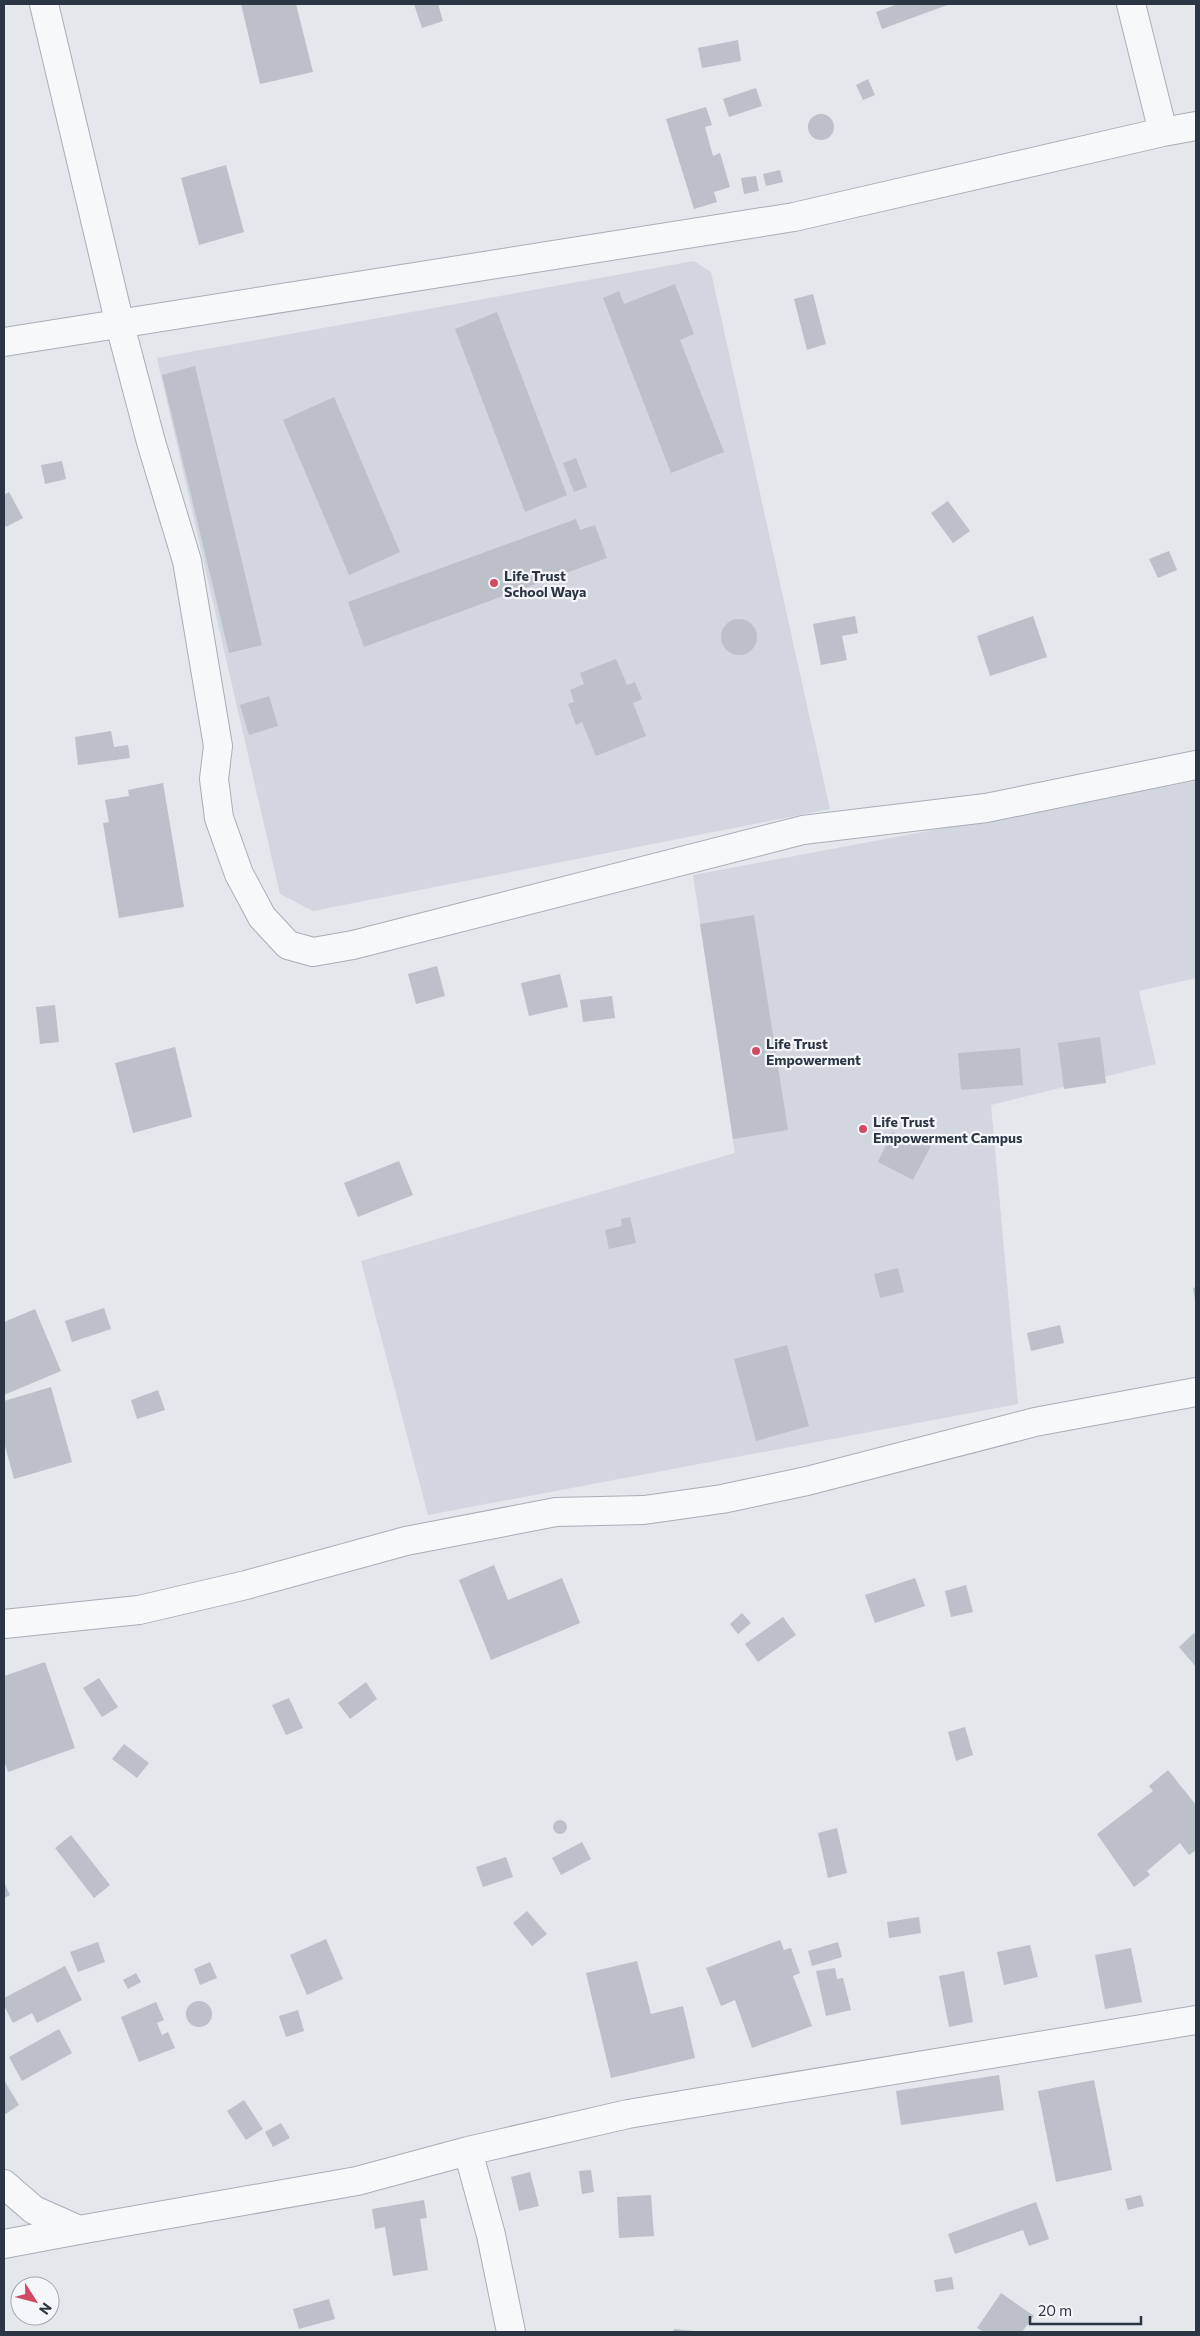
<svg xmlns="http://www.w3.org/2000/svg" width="1200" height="2336" viewBox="0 0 1200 2336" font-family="Commissioner,sans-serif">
<rect width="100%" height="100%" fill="#e4e7ec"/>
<path fill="#d2d6de" d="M694,261L711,272L830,809L313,911L280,894L157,358Z
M1196,781V978L1139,991L1156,1064L991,1105L1018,1404L428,1515L361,1261L735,1153L693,875Z"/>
<path fill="#bbc0c9" d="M241,4H296L313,72L260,84Z
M414,4H438L443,21L422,28Z
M898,4H950L882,29L876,12Z
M738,40L741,61L702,68L698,48Z
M868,79L875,95L863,100L856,85Z
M756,88L762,106L729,117L723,99Z
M706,107L712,125L705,127L713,156L720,153L730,187L714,192L717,202L694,209L666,119Z
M808 127a13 13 0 1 1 26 0a13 13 0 1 1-26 0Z
M226,165L244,232L199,245L181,178Z
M780,170L783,182L766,186L763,174Z
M756,176L759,191L744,194L741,178Z
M675,284L694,334L680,340L724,452L671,473L603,298L619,291L624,304Z
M813,294L826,344L807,350L794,299Z
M497,312L567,495L525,512L455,329Z
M195,366L262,645L229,653L162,375Z
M334,397L400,552L349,575L283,420Z
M576,458L587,487L574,492L563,463Z
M62,461L66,479L45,484L41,465Z
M9,492L23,518L6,527L4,523V495Z
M948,501L970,531L953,543L931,513Z
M576,519L580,530L595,525L607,558L364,647L348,602Z
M1169,551L1177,570L1158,578L1149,559Z
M855,616L858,633L842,636L847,660L821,665L813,624Z
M1033,616L1047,657L990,676L977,636Z
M721 637a18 18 0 1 1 36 0a18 18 0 1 1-36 0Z
M616,659L627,685L635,682L642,699L633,703L646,736L596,756L582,722L576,725L568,704L574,702L570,690L584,684L580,673Z
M269,696L278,726L249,735L240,705Z
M111,731L114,747L128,745L130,758L78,765L75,737Z
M163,783L184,907L119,918L103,823L109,822L105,800L129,796L128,790Z
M754,915L788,1130L733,1139L700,924Z
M437,966L445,996L416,1004L408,974Z
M560,974L568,1007L529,1016L521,983Z
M612,996L615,1018L583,1022L580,1000Z
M55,1005L59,1042L40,1044L36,1007Z
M1100,1037L1106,1083L1064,1089L1058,1043Z
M175,1047L192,1117L133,1133L115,1063Z
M1020,1048L1023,1085L961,1090L958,1053Z
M892,1132L921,1146L923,1142L931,1146L913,1180L878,1162Z
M399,1161L413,1195L358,1217L344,1183Z
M630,1217L636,1243L609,1249L605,1230L622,1226L621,1219Z
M898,1268L904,1292L880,1298L874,1274Z
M1196,1287V1300H1195L1193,1288Z
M104,1308L111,1329L72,1342L65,1321Z
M35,1309L61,1371L4,1395V1322Z
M1060,1325L1064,1343L1031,1351L1027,1333Z
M787,1345L809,1426L756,1441L734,1359Z
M51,1387L72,1462L14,1479L4,1442V1401Z
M158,1390L165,1410L137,1419L131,1400Z
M494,1565L508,1600L562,1578L580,1623L491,1660L459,1580Z
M915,1578L925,1606L875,1623L865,1595Z
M966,1585L973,1612L951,1617L945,1591Z
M742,1613L751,1623L738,1634L730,1624Z
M783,1617L796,1635L758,1662L745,1644Z
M1194,1633L1196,1636V1667L1179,1647Z
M45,1662L75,1748L8,1772L4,1761V1676Z
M99,1678L118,1707L102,1717L83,1688Z
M366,1682L377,1699L350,1719L338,1703Z
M289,1698L303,1728L286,1735L272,1705Z
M965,1727L973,1755L956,1761L948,1732Z
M124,1744L149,1763L137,1778L112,1759Z
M1168,1770L1196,1805V1850L1189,1855L1180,1843L1147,1871L1150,1875L1134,1887L1097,1834L1153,1791L1149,1786Z
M553 1827a7 7 0 1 1 14 0a7 7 0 1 1-14 0Z
M837,1828L847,1873L828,1878L818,1833Z
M71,1835L110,1885L94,1898L55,1848Z
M582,1842L591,1859L561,1875L552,1858Z
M506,1857L513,1877L483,1887L476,1867Z
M4,1882L10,1895L4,1898Z
M527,1911L547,1934L532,1946L513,1923Z
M919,1917L921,1933L889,1938L887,1922Z
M326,1939L343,1979L307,1995L290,1955Z
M780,1940L784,1950L791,1948L800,1973L793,1976L812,2026L752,2048L735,2000L721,2006L706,1968Z
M98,1942L105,1962L78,1972L70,1952Z
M838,1942L842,1957L812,1966L808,1951Z
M1030,1945L1038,1977L1004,1985L997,1952Z
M1131,1948L1142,2002L1105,2009L1095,1955Z
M637,1961L651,2014L683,2006L695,2058L611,2078L586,1973Z
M210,1962L217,1978L200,1985L194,1969Z
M65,1966L82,2000L37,2023L32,2013L13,2023L4,2006V1998Z
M835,1968L837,1979L843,1978L851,2010L826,2016L816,1971Z
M964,1971L973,2022L949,2027L939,1976Z
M136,1973L141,1982L128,1989L123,1980Z
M186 2014a13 13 0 1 1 26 0a13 13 0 1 1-26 0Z
M156,2002L164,2020L157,2023L162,2035L168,2032L175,2048L139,2062L121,2017Z
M298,2010L304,2031L286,2037L279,2016Z
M59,2029L72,2053L22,2081L9,2057Z
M999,2075L1004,2110L901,2125L896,2091Z
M4,2080L19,2105L4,2115Z
M1094,2080L1112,2170L1056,2182L1038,2091Z
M244,2100L263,2129L246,2140L227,2111Z
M281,2123L290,2138L273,2147L265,2132Z
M591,2170L594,2192L582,2194L579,2171Z
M530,2172L539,2206L519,2211L511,2177Z
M651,2195L654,2236L619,2238L617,2197Z
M1141,2195L1144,2206L1128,2210L1125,2199Z
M424,2200L427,2218L420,2219L428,2270L393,2276L385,2227L375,2229L372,2209Z
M1036,2202L1049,2239L1029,2246L1023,2230L955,2254L948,2234Z
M952,2277L954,2289L936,2292L934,2280Z
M1001,2293L1034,2316L1022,2332H984L977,2328Z
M329,2299L335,2319L299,2329L293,2309Z
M674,2329L694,2331V2332H673Z"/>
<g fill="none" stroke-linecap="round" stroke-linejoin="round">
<defs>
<path id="minor" d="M44,4L120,325L151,442L187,561L218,746L214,779L219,818L239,874L262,917L288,945L313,952L353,945L803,830L986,808L1196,765
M1131,4L1163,132L1196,126
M4,342L794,217L1163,132
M4,1624L139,1610L246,1585L406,1541L556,1512L644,1510L722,1499L807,1481L1035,1422L1196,1392
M468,2151L491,2235L511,2332
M4,2184L34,2210L79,2230L357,2181L468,2151L628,2114L1196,2020
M4,2244L79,2230"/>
</defs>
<use href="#minor" stroke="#a9aeb6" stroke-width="30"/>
<use href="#minor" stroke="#f7f8fa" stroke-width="28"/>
</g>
<g fill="#d04a62" stroke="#f4f6f9" stroke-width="2">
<circle cx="494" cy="583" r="5"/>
<circle cx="756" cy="1051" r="5"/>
<circle cx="863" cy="1129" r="5"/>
</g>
<g text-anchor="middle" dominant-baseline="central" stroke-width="4.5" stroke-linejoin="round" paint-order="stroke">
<g font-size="14" font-weight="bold" fill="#2b3544" stroke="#f4f6f9" text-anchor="start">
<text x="504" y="575">Life Trust<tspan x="504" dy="16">School Waya</tspan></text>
<text x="766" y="1043">Life Trust<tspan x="766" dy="16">Empowerment</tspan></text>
<text x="873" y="1121">Life Trust<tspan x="873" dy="16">Empowerment Campus</tspan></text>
</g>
</g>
<rect width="1200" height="2336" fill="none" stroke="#2b3544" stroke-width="10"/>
<g transform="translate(35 2301) rotate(126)"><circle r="24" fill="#f4f6f9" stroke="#a4a9b1"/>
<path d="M0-4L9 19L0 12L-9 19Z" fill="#d04a62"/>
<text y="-8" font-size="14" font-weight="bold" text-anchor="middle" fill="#2b3544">N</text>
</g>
<path d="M1030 2316v8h111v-8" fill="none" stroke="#2b3544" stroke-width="2.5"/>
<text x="1038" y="2316" font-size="15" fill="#2b3544" stroke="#f4f6f9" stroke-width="4" paint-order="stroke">20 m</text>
</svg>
